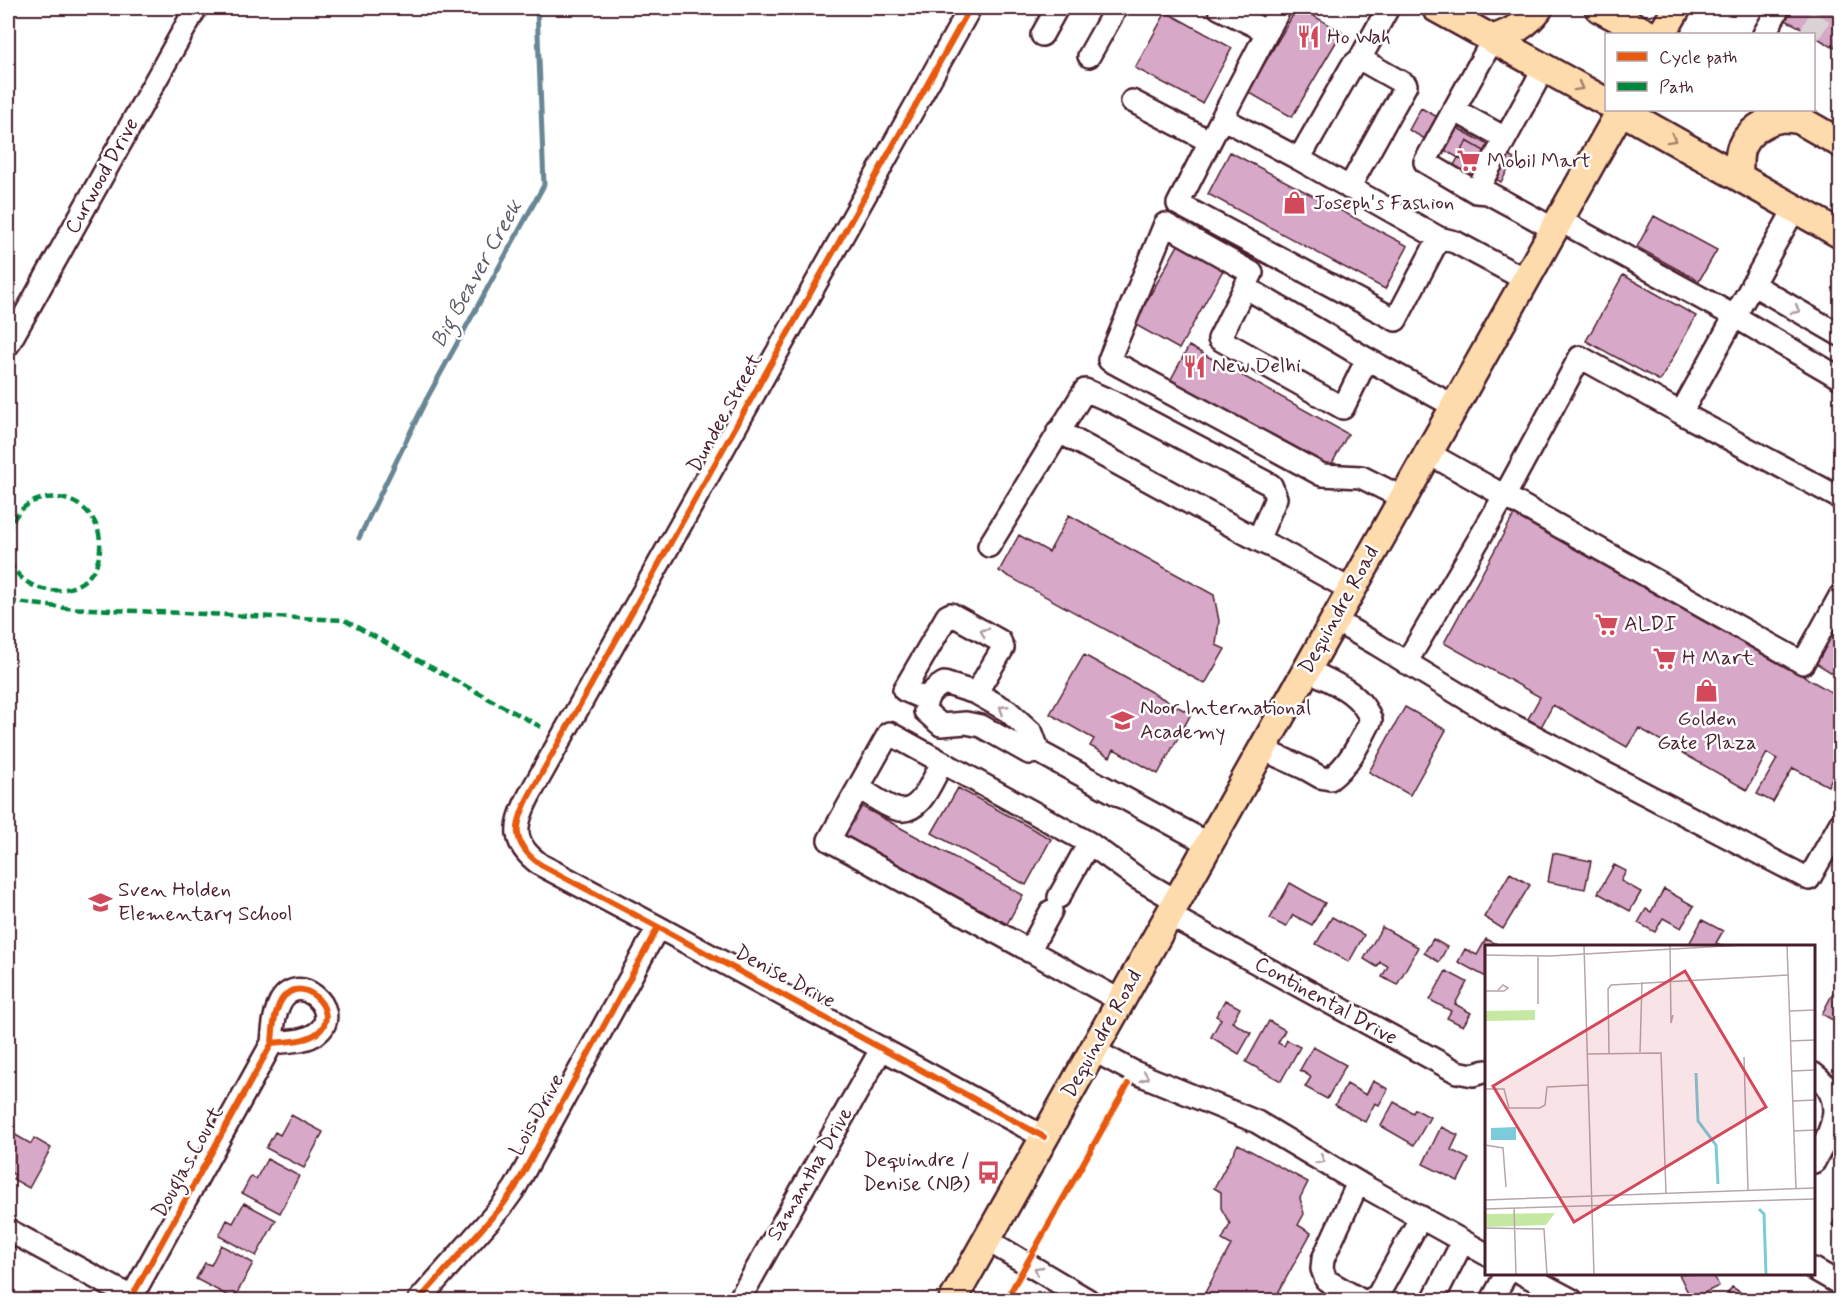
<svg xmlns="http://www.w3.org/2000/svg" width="1848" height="1308" viewBox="0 0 1848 1308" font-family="Mynerve,sans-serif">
<rect width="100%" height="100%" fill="#fff"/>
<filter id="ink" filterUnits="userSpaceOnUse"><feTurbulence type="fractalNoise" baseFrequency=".0167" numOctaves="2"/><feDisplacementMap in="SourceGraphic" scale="12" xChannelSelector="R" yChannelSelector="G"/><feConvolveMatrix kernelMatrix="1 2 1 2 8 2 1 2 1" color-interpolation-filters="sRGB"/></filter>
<g filter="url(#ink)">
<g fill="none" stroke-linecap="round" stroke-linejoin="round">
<path stroke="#688694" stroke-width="5" d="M359,538L426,400L544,185L537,8"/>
</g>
<path fill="#d7a8c8" stroke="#4a1f2b" stroke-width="1.5" d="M1297,8H1300L1342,32L1292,117L1248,92Z
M1789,8H1828L1840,14V37L1834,48L1814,36V34L1783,19Z
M1166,12L1232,48L1202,103L1135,68Z
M1421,108L1514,159L1501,182L1409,130Z
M1467,141L1486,152L1469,181L1451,171Z
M1230,152L1408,246L1385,289L1208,194Z
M1654,216L1717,250L1699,281L1637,247Z
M1182,238L1227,263L1179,349L1134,324Z
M1623,275L1696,316L1660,381L1586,341Z
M1189,346L1348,434L1329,469L1170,381Z
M1515,513L1840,697V762L1828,786L1793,768L1773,802L1757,794L1777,759L1767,753L1747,790L1639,728L1627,747L1553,705L1541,727L1528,719L1540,697L1444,643Z
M1069,515L1214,595L1219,621L1216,645L1225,649L1205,684L999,571L1019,535L1049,552Z
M1840,620V678L1816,663Z
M1084,655L1191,714L1158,774L1114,749L1110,757L1090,746L1094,739L1050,714Z
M1405,707L1446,730L1410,795L1369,772Z
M958,788L1051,839L1026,885L932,833Z
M859,805L1023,895L1007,924L843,834Z
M1553,853L1591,861L1585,889L1548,882Z
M1614,865L1626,871L1621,881L1641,892L1630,911L1598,893Z
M1510,873L1530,885L1503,929L1484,917Z
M1290,883L1325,903L1312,925L1293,915L1286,927L1270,919Z
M1664,889L1694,906L1681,928L1663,918L1655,932L1638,923L1646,909L1651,912Z
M1332,917L1364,935L1349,962L1316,944Z
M1702,920L1723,931L1716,943L1723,946H1688Z
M1382,927L1418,947L1397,985L1382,977L1388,966L1380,962L1377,967L1364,959Z
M1433,939L1447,947L1439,962L1424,953Z
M1486,939L1501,946H1486V977L1458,962L1465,949L1477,955Z
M1446,971L1467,982L1455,1004L1471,1013L1463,1026L1447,1018L1451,1011L1430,1000Z
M1834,991L1840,995V1031L1837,1029L1840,1024L1822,1014Z
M1225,1000L1240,1008L1232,1022L1251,1033L1239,1054L1211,1037L1221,1019L1216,1016Z
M1269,1021L1285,1030L1278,1043L1284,1046L1287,1040L1300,1047L1281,1081L1246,1062Z
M1313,1047L1346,1065L1327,1099L1305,1087L1311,1077L1300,1070Z
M1373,1081L1388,1089L1379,1105L1375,1103L1365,1122L1335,1105L1347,1084L1366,1095Z
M1394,1102L1413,1113L1415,1109L1430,1117L1414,1145L1381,1126Z
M291,1115L323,1132L304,1168L266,1148L275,1132L280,1135Z
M1441,1127L1458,1135L1451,1150L1469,1159L1458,1181L1423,1164Z
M12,1133L31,1144L34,1138L51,1148L29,1188L13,1179L15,1175L8,1171V1143Z
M1238,1144L1308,1182L1300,1198L1304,1214L1298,1225L1311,1233L1274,1300H1201L1231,1245L1222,1240L1230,1224L1221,1208V1192L1214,1188Z
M267,1159L299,1176L280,1213L242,1193L251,1176L256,1179Z
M244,1203L276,1220L256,1256L219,1236L227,1220L233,1223Z
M1840,1209V1229L1832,1225Z
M221,1245L253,1263L234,1299L196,1279L205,1263L211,1265Z
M1679,1274H1713L1719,1286L1691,1299Z
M1732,1287L1748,1297L1746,1300H1723Z"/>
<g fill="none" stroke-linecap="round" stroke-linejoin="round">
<path stroke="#dbd2d5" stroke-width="21" stroke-dasharray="21 10" stroke-linecap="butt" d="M1810,34L1825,8"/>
<defs>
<path id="minor" d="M970,8L530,794C514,825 510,843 541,865L658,927L1044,1137
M1219,8L1266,31
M1280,8L1222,118L1299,159
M1388,8L1360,59L1352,66L1299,159L1439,238L1455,242L1526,280
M1764,34L1779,8
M1042,35L1057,8
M1493,39L1425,162L1476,192L1488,193L1554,229
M1089,56L1116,8
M1132,101L1209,141
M1454,110L1505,138
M1222,118L1178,204L1396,320L1439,238
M1349,188L1406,85L1360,59
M1476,192L1544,68
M1559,220L1734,316L1840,378
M1752,284L1840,335
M1245,287L1252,273L1165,224L1109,360L1322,475L1361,477L1403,498
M8,345L196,8
M1367,359L1343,408L1219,339L1245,287L1367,359L1454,406
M1681,413L1840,498
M1058,431L1258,540
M1428,453L1803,663L1840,596
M989,546L1085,390L1113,402L1271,485L1276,498L1258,540L1279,550L1351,590
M1334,620L1376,644L1495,716L1809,879L1840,824
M1406,663L1505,495L1580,357L1681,413L1795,208
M925,699L904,690L947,616L951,614L1000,641L1003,648L976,693
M1262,749L1306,769L1320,777L1330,779C1350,764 1360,742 1371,720C1360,691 1333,683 1306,669
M1039,752L1032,733L1008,711L976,693L944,683C931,691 926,695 925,711L941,725L966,723L981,726L1029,753L1039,752L1209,844
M859,788C870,794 883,805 896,809C920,817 932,780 942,763
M1059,897L1089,843
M1169,915L1457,1072L1473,1075L1486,1071
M1029,951L1051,911
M1121,1001L829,840L889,733L1089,843L1137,878L1177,901
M1093,1050L1134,1072L1257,1122L1364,1186L1486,1254
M1814,1074C1848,1100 1832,1129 1814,1162
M1358,1183L1323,1259L1322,1269L1326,1280L1361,1300
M8,1230L137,1300
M987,1240L1088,1300
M1814,1269L1840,1284
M1523,1274L1572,1300
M130,1300L272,1043C287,1041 305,1042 317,1033C347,1011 292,962 277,1010C273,1021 273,1032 272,1043
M419,1300L502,1206L515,1188L658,927
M739,1300L882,1048
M1370,1300L1378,1295L1421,1217
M1433,1300L1463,1241
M1492,1300L1506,1274"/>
<path id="major" d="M1436,8L1606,102
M1599,8L1648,34
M1662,34L1677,8
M1493,39C1512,32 1527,25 1539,8
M1620,110L1840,234
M1786,112L1840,143
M1739,177C1739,167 1738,157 1741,148C1747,133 1765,120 1782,118C1788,118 1795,119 1801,120
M953,1300L1621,110"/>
</defs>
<use href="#minor" stroke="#4a1f2b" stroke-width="26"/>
<use href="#major" stroke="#4a1f2b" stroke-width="32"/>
<use href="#minor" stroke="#fff" stroke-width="21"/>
<use href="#major" stroke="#fedbac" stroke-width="27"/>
<path stroke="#00873e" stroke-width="4.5" stroke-dasharray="9 4.5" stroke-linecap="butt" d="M8,533C23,477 104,491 100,549C97,601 21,605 8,555
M8,601L66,608L344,620L541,727"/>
<defs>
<path id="cycleway" d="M970,8L530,794C514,825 510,843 541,865L658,927L1044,1137
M130,1300L272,1043C287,1041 305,1042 317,1033C347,1011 292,962 277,1010C273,1021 273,1032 272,1043
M419,1300L502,1206L515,1188L658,927
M1006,1300L1128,1084"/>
</defs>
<use href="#cycleway" stroke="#fff" stroke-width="10"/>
<use href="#cycleway" stroke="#e8590c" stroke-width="6"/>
</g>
<defs><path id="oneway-chevron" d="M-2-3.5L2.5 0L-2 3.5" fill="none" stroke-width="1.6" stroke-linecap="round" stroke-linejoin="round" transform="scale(1.5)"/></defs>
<g stroke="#a47d6c">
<use href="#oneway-chevron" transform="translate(1579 87) rotate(29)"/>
<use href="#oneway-chevron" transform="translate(1672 139) rotate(29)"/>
</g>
<g stroke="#ae9aa0">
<use href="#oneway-chevron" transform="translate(1796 310) rotate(30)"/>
<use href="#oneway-chevron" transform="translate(984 632) rotate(-152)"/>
<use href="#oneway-chevron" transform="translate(1003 709) rotate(-147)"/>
<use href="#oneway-chevron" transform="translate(1145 1077) rotate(22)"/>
<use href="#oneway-chevron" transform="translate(1321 1160) rotate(31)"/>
<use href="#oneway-chevron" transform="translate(1038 1270) rotate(-149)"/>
</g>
</g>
<defs>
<symbol id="restaurant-bare" viewBox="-9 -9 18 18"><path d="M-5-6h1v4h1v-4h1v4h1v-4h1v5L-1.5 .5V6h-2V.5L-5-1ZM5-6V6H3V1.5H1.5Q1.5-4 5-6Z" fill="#d1495b" stroke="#fff" stroke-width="2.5" paint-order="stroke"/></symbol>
<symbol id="supermarket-bare" viewBox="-9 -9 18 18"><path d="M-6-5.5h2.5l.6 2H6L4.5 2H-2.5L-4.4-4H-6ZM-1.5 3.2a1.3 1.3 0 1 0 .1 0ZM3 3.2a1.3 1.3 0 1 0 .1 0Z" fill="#d1495b" stroke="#fff" stroke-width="2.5" paint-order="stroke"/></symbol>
<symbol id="shop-bare" viewBox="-9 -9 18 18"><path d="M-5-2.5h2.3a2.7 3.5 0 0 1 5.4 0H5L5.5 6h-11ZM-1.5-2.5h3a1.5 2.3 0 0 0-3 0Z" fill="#d1495b" stroke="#fff" stroke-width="2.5" paint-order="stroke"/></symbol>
<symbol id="school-bare" viewBox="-9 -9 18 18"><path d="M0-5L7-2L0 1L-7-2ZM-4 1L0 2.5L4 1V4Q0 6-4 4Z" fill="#d1495b" stroke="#fff" stroke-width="2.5" paint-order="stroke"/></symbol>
<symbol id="bus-bare" viewBox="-9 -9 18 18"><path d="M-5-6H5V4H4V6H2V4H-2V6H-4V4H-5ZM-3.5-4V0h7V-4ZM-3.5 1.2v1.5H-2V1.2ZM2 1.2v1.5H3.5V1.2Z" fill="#d1495b" stroke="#fff" stroke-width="2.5" paint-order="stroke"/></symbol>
</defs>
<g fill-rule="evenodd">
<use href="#restaurant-bare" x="1292" y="20" width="33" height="33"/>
<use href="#supermarket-bare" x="1452" y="144" width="33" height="33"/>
<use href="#shop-bare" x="1278" y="186" width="33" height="33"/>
<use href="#restaurant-bare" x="1178" y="350" width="33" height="33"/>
<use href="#supermarket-bare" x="1590" y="608" width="33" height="33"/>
<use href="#supermarket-bare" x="1648" y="642" width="33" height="33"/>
<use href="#shop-bare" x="1690" y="674" width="33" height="33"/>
<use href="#school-bare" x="1106" y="704" width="33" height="33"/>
<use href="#school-bare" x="84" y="886" width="33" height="33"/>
<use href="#bus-bare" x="972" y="1156" width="33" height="33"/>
</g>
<g text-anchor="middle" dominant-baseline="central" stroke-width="5" stroke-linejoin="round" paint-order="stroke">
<g font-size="21" fill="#4a1f2b" stroke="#fff" text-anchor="start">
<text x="1327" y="37">Ho Wah</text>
<text x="1487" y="161">Mobil Mart</text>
<text x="1313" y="203">Joseph's Fashion</text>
<text x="1212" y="366">New Delhi</text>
<text x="1624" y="624">ALDI</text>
<text x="1682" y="658">H Mart</text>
<text x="1140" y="708">Noor International<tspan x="1140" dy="24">Academy</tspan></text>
<text x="1707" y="719" text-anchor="middle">Golden<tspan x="1707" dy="24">Gate Plaza</tspan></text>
<text x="118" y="890">Sven Holden<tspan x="118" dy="24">Elementary School</tspan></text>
<text x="970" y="1160" text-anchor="end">Dequindre /<tspan x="970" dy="24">Denise (NB)</tspan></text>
</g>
<g font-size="21" fill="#4a1f2b" stroke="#fff">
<text transform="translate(102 176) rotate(-61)">Curwood Drive</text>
<text transform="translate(725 413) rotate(-61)">Dundee Street</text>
<text transform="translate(1339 610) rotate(-61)">Dequindre Road</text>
<text transform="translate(785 977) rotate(28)">Denise Drive</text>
<text transform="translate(1326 1001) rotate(29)">Continental Drive</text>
<text transform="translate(1102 1034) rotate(-61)">Dequindre Road</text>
<text transform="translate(537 1115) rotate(-61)">Lois Drive</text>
<text transform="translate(188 1162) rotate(-61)">Douglas Court</text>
<text transform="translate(810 1174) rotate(-60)">Samantha Drive</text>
</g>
<g font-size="22" font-style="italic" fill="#5c5b68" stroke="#fff">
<text transform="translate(477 274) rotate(-61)">Big Beaver Creek</text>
</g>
</g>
<g transform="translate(1485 945)">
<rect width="330" height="330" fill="#fff"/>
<path d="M50,65V75L0,76V66Z" fill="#c5e8a2"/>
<path d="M70,268L61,280L0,282V269Z" fill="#c5e8a2"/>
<path d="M31,182V195H6V183Z" fill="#7ccbda"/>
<path fill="none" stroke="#7ccbda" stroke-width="3" d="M211,128L213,176L231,200L233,239M274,264L279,269L281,330"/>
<path fill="none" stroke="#b7a5aa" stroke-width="1.5" d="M99,0L109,330M185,0L186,78L188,70M302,0L311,244M0,10L65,11L258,0M53,11V59M0,46H19L23,43L18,40L13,45M305,66L330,65M305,96L330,95M155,107L157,37M124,108L123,44L126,40L303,30M102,109L176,108L181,248M259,112L263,245M307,126L330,125M0,144H19L24,163H55L60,160L62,142L103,140M308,156L330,155M309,186L330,185M0,200L18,203L21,242M0,255L330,243M29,263L31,330M0,264L330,254M0,283L59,284L62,330"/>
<path fill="#d1495b" fill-opacity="0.15" stroke="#d1495b" stroke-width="3" d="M200,26L281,162L89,277L8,141Z"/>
<rect width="330" height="330" fill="none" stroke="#4a1f2b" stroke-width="3"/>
</g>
<rect width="1848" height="1308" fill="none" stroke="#fff" stroke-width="30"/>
<rect x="15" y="15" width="1818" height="1278" fill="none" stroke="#4a1f2b" stroke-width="2" filter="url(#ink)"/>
<rect x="1605" y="33" width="210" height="78" fill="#ffffff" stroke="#b7a5aa" stroke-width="1.5"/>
<rect x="1617" y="52" width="30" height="9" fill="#e8590c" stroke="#b7a5aa" stroke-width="1.5"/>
<text x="1659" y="63" font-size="18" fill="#4a1f2b">Cycle path</text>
<rect x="1617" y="82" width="30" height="9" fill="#00873e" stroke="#b7a5aa" stroke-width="1.5"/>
<text x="1659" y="93" font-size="18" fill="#4a1f2b">Path</text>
</svg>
